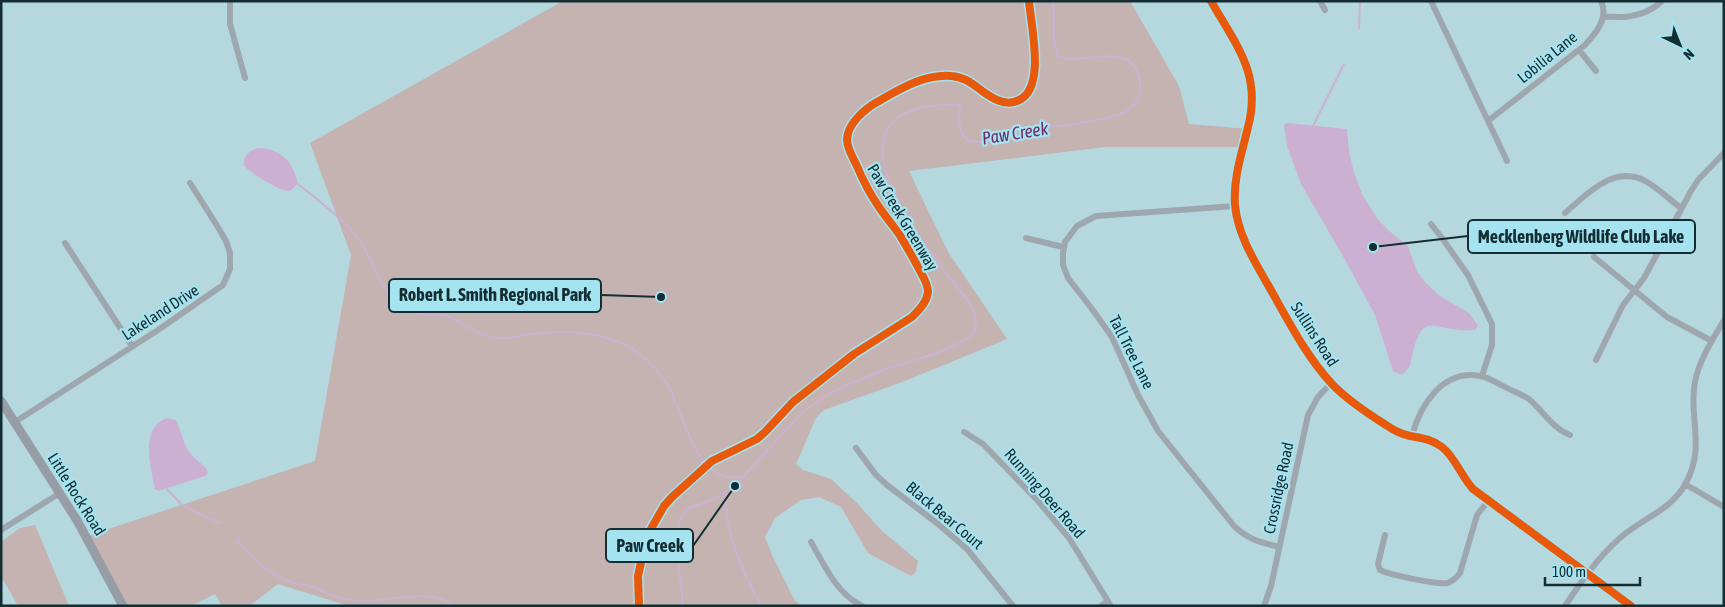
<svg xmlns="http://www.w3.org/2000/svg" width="1725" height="607" viewBox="0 0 1725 607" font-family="'Asap Condensed',sans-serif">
<rect width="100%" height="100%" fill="#b5d7de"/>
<path fill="#c4b3b0" d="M563,1H1130L1179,86L1189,124L1248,129L1243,147H1105L909,171L948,252L1007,339L905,381L824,410L816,418L796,464L803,470L831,479L857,503L882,531L918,561L916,572L911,576L868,553L841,507L819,497L801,500L775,518L765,537L772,555L795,601L802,606H349L278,584L249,606H222L215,594L191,606H123L87,536L315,461L351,255L310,143Z
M35,525L69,606H18L1,576V542L20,528Z"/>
<path fill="#ccb0d4" d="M1287,123L1347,129L1349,151L1354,173L1363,196L1377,218L1388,230L1408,246L1417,272L1426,283L1440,296L1469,313L1478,326L1475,330C1431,334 1422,303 1410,366L1403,374H1399L1393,371L1375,315L1344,258L1301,184L1287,146L1284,125Z
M258,148C282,149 293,162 298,184C296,186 292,190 289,191C281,192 250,172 244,166C243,155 249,151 258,148Z
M167,418L175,420C182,429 182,443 190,453C195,461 206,464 208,473L205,476L158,491L155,489C151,468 139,428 167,418Z"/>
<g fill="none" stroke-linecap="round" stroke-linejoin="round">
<path stroke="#ccb0d4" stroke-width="2" d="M1359,28L1360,1
M1313,126L1344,64
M298,184C318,200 338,215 355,234C375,257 374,287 403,305C410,310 419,314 427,315C434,316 439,314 446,316C463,322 476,335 494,338C505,340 520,335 531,334C564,330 602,332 631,348C644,356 664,376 670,389C683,414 692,463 721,475C728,478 736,477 743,477
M167,489L181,504L189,509L220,523
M725,493C725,533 742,571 761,606
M237,540C252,557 268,575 291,582C298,585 306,584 313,587C327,593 341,600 357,601C387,603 429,586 455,606
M683,606L677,550L679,524L682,515L689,508L712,500L735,486L794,421L806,409L826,396L847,385L883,370L937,353L956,345L968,338L976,329L975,315L969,302C943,269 838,147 904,114C920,106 942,103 960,105C959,116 957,134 968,140C982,147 1009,134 1024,131C1049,126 1108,123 1128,110C1136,105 1140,97 1140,88C1140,78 1137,67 1129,61C1112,49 1078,65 1058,56C1051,40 1056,19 1053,1"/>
<path stroke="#9fa7ae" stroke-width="6" d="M230,1V24L245,78
M1320,1L1325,10
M1431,1L1507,161
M1603,16C1624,19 1646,16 1662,1
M1579,50L1596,71
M1488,121L1585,45C1596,33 1609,18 1601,1
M1235,206L1096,216L1077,226L1065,242L1063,253V265L1068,278L1092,309L1112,337L1138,395L1158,431L1234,526C1249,540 1260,542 1279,547
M1565,213C1587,194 1615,163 1647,182C1659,189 1670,200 1681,208
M1431,224L1442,238L1468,275L1492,324V345L1482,376
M1026,238L1063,247
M65,243L132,346
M1594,257L1667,317L1712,341
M1596,360L1623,305L1644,278L1691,191L1698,180L1724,153
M15,422L158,330L223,285L230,269V253L226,241L216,224L190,183
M964,432L983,444L1038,501L1069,538L1111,606
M1412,436C1420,405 1443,369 1480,376C1488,377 1497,383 1505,387C1512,391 1522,394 1529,399C1542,410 1553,429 1570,435
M856,448L876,475L887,485L938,524L967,549L1013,606
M1685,484L1724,507
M1,530L60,493
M1385,535L1378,564L1380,570C1391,575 1437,585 1448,583C1453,581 1457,577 1460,573L1477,515L1488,501
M811,542C825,566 836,593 862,606
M1101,606L1108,601
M1264,606L1271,586L1308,415L1318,397L1331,383
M1565,606C1581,582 1598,557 1620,538C1642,518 1671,511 1686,483C1706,445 1688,418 1695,382C1699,360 1713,339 1724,320"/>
<path stroke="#9fa7ae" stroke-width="8" d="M1211,1C1236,45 1262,74 1248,127C1242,153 1233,178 1235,205C1238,237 1257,265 1272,292C1290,324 1307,357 1332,384C1347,400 1367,413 1386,425C1393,430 1401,434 1410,436C1421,438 1432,439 1442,447C1455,457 1461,476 1473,489L1631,606"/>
<path stroke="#969da5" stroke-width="9" d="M1,401L78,522L123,606"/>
<defs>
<path id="cycleway" d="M1211,1C1236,45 1262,74 1248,127C1242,153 1233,178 1235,205C1238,237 1257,265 1272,292C1290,324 1307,357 1332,384C1347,400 1367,413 1386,425C1393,430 1401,434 1410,436C1421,438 1432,439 1442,447C1455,457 1461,476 1473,489L1631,606
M639,606L638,576L647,536L664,506L672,497L712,461L757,439L765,432L793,402L854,354L912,317C919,310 927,302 928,292C928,283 922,275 918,267C912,256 906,245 899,234C892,224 884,215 877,204C868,191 862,178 856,164C852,156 847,148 847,139C848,123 865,109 877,102C900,89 924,74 951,76C971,77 980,93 997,100C1004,103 1012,104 1019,100C1046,88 1031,26 1029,1"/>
</defs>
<use href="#cycleway" stroke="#a4e3ef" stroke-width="11"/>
<use href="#cycleway" stroke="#e8590c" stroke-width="8"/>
</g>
<g text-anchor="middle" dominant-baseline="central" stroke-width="4.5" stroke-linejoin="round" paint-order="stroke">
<g font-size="16" fill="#132d32" stroke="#a4e3ef">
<text transform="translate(1547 57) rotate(-39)">Lobilia Lane</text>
<text transform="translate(903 217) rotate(59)">Paw Creek Greenway</text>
<text transform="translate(160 312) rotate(-33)">Lakeland Drive</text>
<text transform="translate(1315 334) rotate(57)">Sullins Road</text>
<text transform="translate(1132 352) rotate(63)">Tall Tree Lane</text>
<text transform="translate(1278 488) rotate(-78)">Crossridge Road</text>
<text transform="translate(1045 493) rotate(49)">Running Deer Road</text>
<text transform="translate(77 494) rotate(58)">Little Rock Road</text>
<text transform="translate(945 515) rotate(40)">Black Bear Court</text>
</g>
<g font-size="18" font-style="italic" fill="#6e2d68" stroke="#a4e3ef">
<text transform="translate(1015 133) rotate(-9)">Paw Creek</text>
</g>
</g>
<path fill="none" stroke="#132d32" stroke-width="2" d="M1373 247L1468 236M661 297L601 295M735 486L693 546"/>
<g fill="#132d32" stroke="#a4e3ef" stroke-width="2">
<circle cx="1373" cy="247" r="5"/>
<circle cx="661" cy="297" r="5"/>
<circle cx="735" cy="486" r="5"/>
</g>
<g fill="#a4e3ef" stroke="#132d32" stroke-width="2">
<rect x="1468" y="220" width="227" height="33" rx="5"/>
<rect x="389" y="279" width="212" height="33" rx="5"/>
<rect x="606" y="529" width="87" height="33" rx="5"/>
</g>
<g font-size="18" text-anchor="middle" font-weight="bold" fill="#132d32">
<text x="1581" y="243">Mecklenberg Wildlife Club Lake</text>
<text x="495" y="301">Robert L. Smith Regional Park</text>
<text x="650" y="552">Paw Creek</text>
</g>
<rect width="1725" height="607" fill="none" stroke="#132d32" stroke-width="5"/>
<g transform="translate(1680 45) rotate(137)" stroke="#a4e3ef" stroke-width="4" paint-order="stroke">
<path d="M0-4L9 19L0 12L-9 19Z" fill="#132d32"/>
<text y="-8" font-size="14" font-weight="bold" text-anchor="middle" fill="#132d32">N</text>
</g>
<path d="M1545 577v8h95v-8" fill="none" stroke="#132d32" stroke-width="2.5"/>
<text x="1552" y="577" font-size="15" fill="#132d32" stroke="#a4e3ef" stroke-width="4" paint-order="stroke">100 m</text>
</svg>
